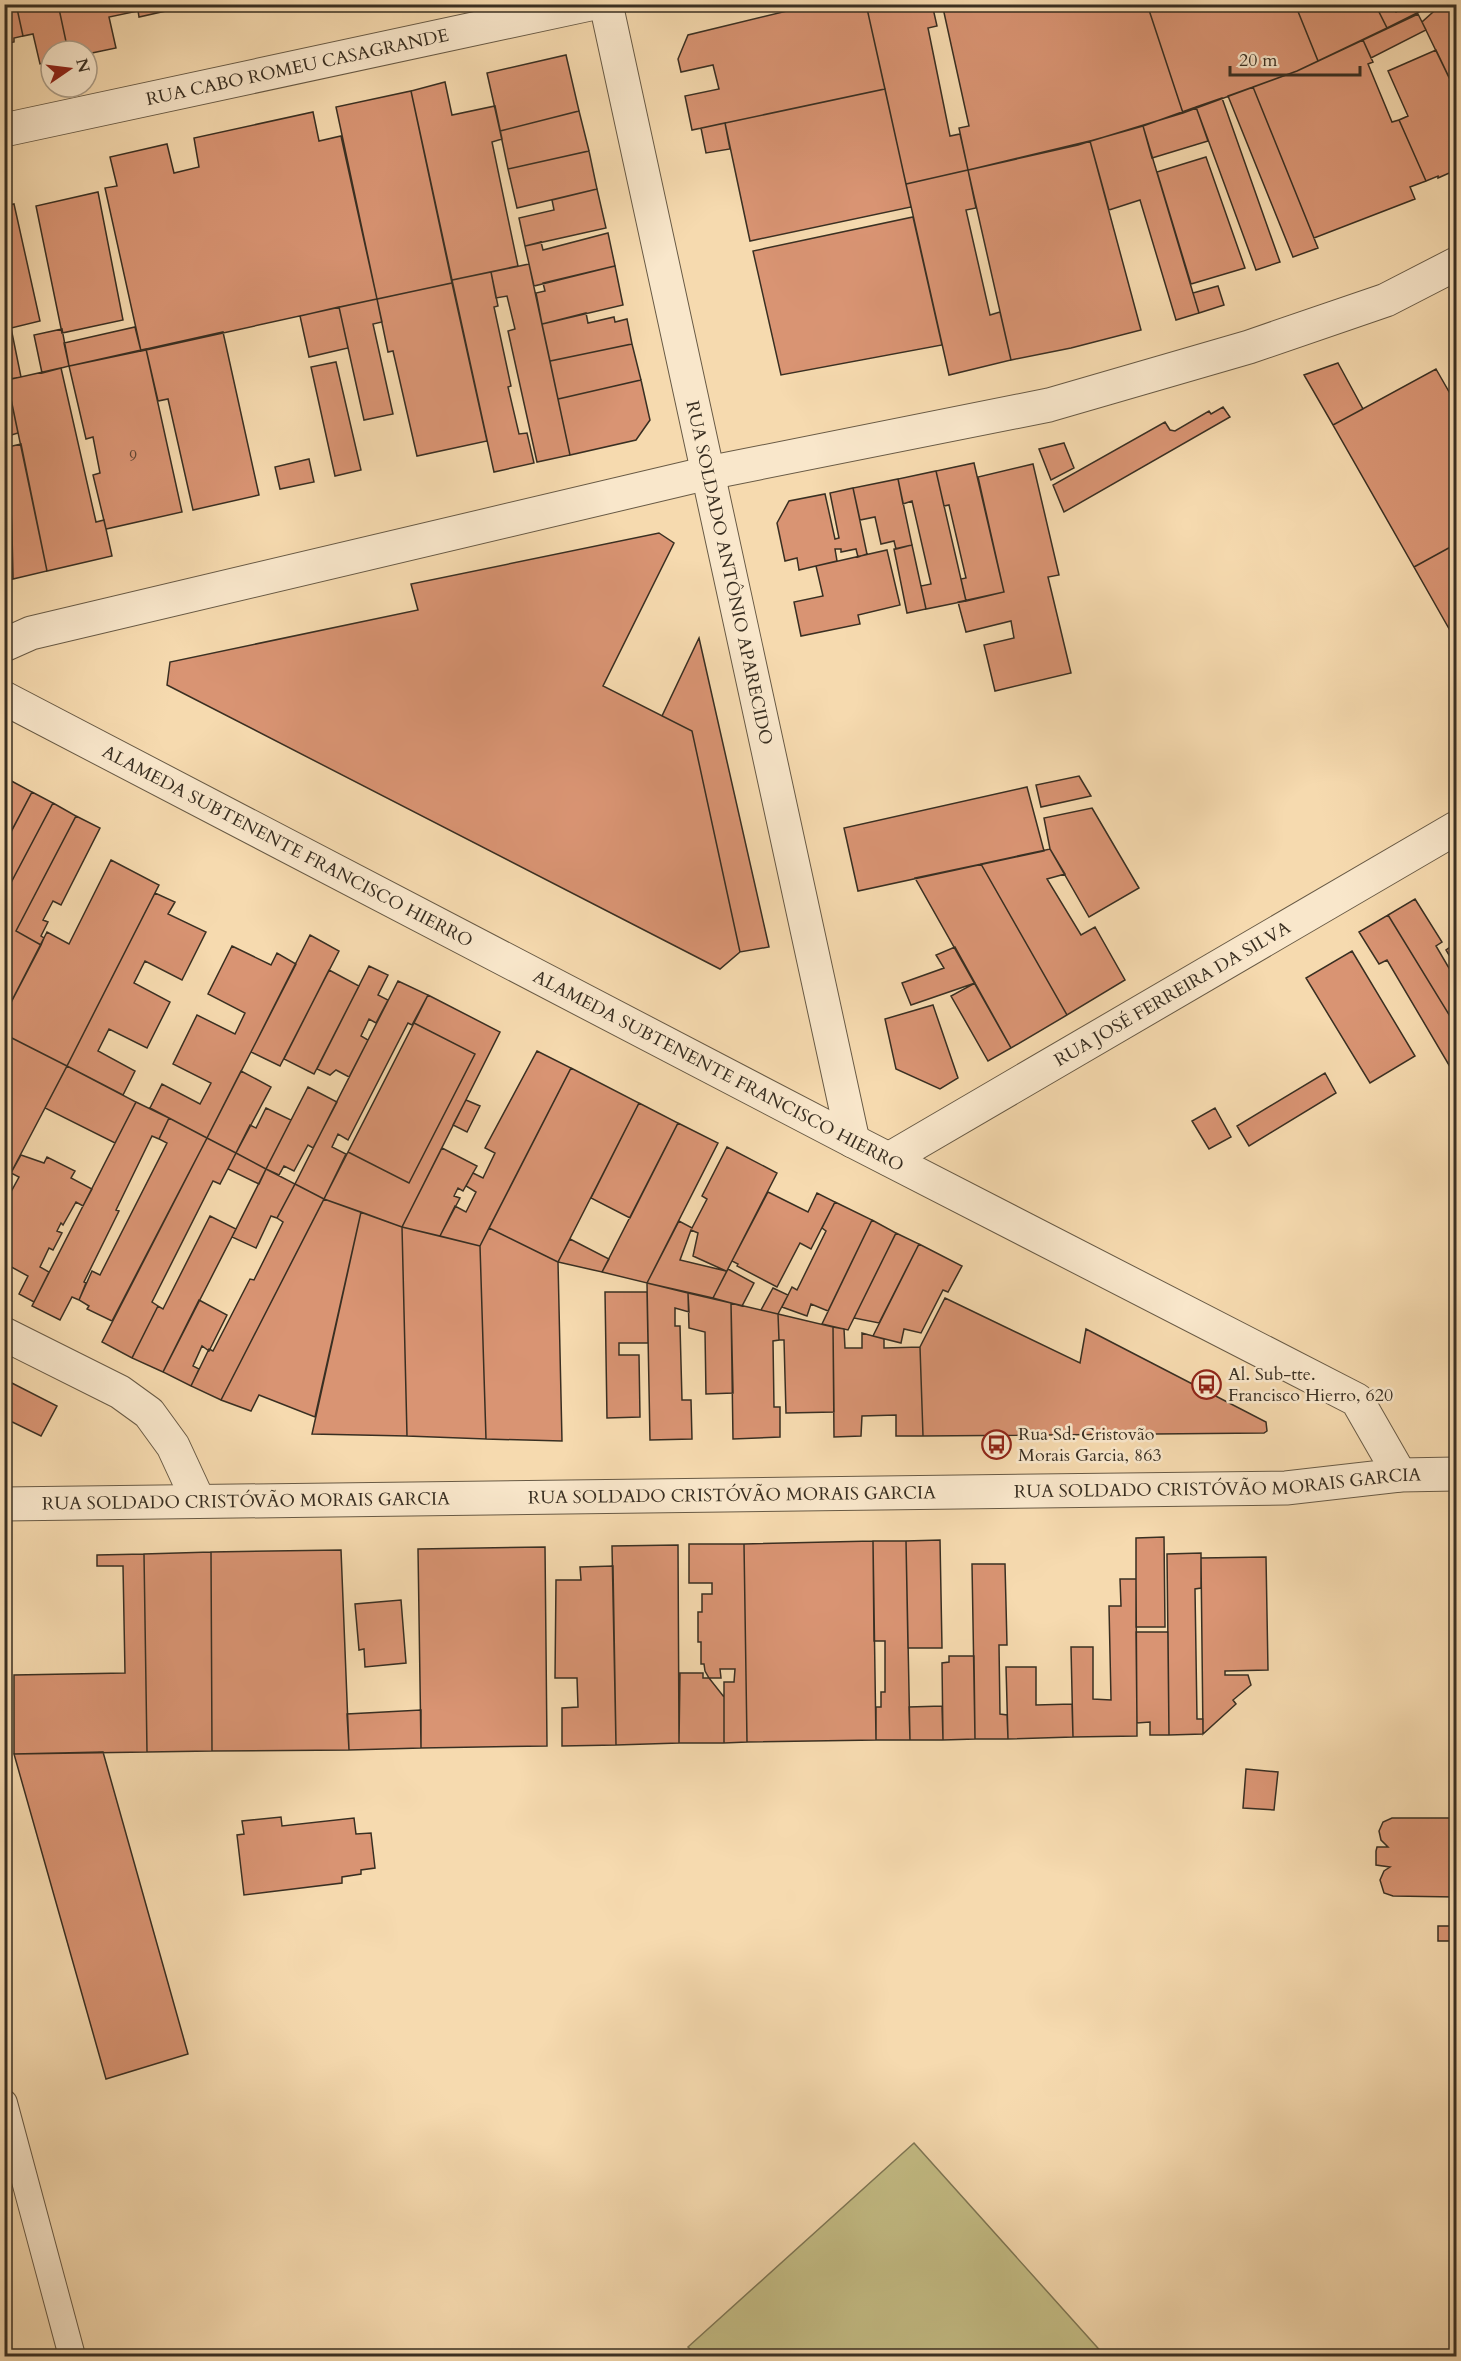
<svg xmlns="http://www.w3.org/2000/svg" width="1461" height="2361" viewBox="0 0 1461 2361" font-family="Cardo,serif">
<rect width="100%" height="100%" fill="#f6daaf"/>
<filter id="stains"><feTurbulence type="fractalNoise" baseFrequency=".00333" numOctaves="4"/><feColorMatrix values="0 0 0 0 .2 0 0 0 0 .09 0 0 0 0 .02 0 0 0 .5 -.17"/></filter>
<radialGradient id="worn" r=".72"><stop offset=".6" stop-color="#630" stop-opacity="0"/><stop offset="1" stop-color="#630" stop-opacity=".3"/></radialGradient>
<path fill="#c4bd85" stroke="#7e7654" stroke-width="1.5" d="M914,2143L1105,2356H697L688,2347Z"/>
<path fill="#d99473" stroke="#392f22" stroke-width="1.5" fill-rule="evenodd" d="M4,4H16L23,36L14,38V42L4,44Z
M16,4H58L68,51H51V62L40,64L33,34L23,36Z
M58,4H137L138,11L109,17L116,48L87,54V51H68Z
M137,4H197L139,17Z
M816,4H866L885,89L692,130L685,96L719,89L713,65L681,72L678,59L688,35Z
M866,4H932L937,26L928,28L950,136L960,134L968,170L906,184Z
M958,4H1147L1183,113L1078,145L968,170L959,128L969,126L943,8Z
M1147,4H1295L1318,61L1297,71L1183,113Z
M1295,4H1375L1387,28L1318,61Z
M1375,4H1391L1396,12L1409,4H1416L1421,11L1387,28Z
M1442,4H1456V92L1422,22Z
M1418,14L1426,30L1371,58L1363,40Z
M1363,40L1373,62L1368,64L1392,122L1399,120L1426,181L1410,187L1415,199L1314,238L1253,87L1297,71Z
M1436,50L1456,92V170L1438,178V176L1426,181L1399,120L1408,116L1388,71Z
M566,55L579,111L500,131L487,73Z
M445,82L452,115L495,106L502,139L492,142L518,266L452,280L411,91Z
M1253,87L1318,248L1293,257L1228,96Z
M885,89L911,207L750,241L725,123Z
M411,91L452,283L377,299L336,107Z
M1222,98L1280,262L1256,270L1196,107Z
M1196,107L1208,141L1152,158L1143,126Z
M579,111L589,151L508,169L500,131Z
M313,112L319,141L341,136L377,299L141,351L105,188L117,186L110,157L167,144L174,173L199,167L194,138Z
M725,123L730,149L706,153L701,128Z
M1143,126L1199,313L1176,320L1140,200L1109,210L1090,141Z
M1090,141L1141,330L1071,348L1011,360L968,170Z
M589,151L597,189L517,208L508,169Z
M1206,157L1245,268L1191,284L1157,172Z
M968,170L976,208L966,210L990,315L1000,312L1011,360L949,375L906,184Z
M597,189L606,228L525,246L519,218L554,210L552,200Z
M98,192L123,320L62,333L36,206Z
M14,204L40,321L11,328L21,377L4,380V206Z
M913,217L942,345L781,375L753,251Z
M608,233L615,266L534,286L525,246L541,242L543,250Z
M529,264L570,455L537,462L508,331L515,329L507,296L496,298L491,272Z
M615,266L623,305L542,324L536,293L545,291L543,283Z
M491,272L498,306L494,307L511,386L508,387L519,434L527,433L534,463L494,472L452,280Z
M452,283L487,441L417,456L393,351L388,352L377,299Z
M1218,286L1224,305L1199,313L1193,293Z
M377,299L382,322L373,324L393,414L364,420L339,307Z
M339,307L348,348L309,357L300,316Z
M586,313L588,323L614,317L615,322L627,319L632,344L550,361L542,324Z
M135,327L141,351L69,366L64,343Z
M62,329L69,366L42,373L34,335Z
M223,332L259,495L193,510L168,399L158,401L146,349Z
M632,344L641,380L558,399L550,361Z
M146,349L182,512L106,529L93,475L100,473L93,437L86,439L69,366Z
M336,362L361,470L335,476L311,367Z
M1338,363L1363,409L1333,425L1304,375Z
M61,368L96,522L104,520L112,556L47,571L7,380Z
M1436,369L1456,404V544L1414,567L1333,425Z
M4,380H7L18,433L8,436L12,533L4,529Z
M641,380L650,420L636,440L570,455L558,399Z
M1223,407L1230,417L1064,512L1053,485L1165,422L1170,430L1175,431L1209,411L1211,414Z
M1064,443L1074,468L1051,480L1039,449Z
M21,444L47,571L13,579L8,447Z
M309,459L314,482L280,489L275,467Z
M974,463L1004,592L966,601L961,579L966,578L949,505L944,506L936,471Z
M1033,464L1059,575L1048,577L1071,673L995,691L984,645L1014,638L1011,621L966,632L958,602L1004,592L978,477Z
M936,471L966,601L926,609L921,586L931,584L912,501L903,504L898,479Z
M898,479L912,545L896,549L894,541L881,544L875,517L860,520L853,488Z
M853,488L867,554L858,557L856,549L841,552V549H835L837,561L799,570L797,558L785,561L777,523L789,501L825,494L835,539L839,538L830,493Z
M4,529L12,533L13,579L4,581Z
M659,533L674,543L603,686L692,731L740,952L720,969L167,685L170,662L418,610L411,584Z
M1456,544V641L1414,567Z
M912,545L926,609L907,613L894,549Z
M887,550L900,605L858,615L860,624L801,636L794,602L823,596L816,566Z
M699,638L769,947L740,952L692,731L662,716Z
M1079,776L1091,796L1041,807L1036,785Z
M4,777L32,792L10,834L4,831Z
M1027,787L1044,851L858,891L844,828Z
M32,792L53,803L4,896V845Z
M53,803L76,816L16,931L41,945L4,1016V896Z
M1092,808L1139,888L1089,917L1050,849L1044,818Z
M76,816L100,828L61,905L53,901L43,920L48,922L41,936L44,938L41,945L16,931Z
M1050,849L1065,874L1047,879L1081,935L1095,927L1125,980L1067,1015L981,864Z
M111,860L159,885L67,1066L4,1034V1016L47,932L69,944Z
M981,864L1067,1015L1011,1048L915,878Z
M155,893L175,902L168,914L206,932L182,980L145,961L134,983L170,1002L147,1048L109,1029L98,1051L135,1071L123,1095L67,1066Z
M1415,899L1442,942L1436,946L1456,980V1026L1388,915Z
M1388,915L1456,1026V1077L1387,960L1379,964L1359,932Z
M310,935L339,951L280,1066L251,1052Z
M1456,943V967L1446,950Z
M232,946L271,965L277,953L296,964L207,1138L150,1108L162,1084L200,1104L211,1083L173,1064L197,1015L235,1034L245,1013L208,994Z
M955,947L975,983L911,1005L902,983L944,968L936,955Z
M1352,951L1415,1056L1370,1083L1306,978Z
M369,966L388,975L378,995L388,1000L376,1023L369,1019L361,1036L368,1040L349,1077L336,1070L330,1075L317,1069Z
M329,970L359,986L314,1074L284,1059Z
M398,981L428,995L412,1025L408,1023L348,1140L338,1134L332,1147L346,1154L324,1199L295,1184Z
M975,983L1011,1048L988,1061L951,996Z
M428,995L500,1032L402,1227L324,1199L348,1152L409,1183L475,1054L414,1023Z
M933,1005L958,1078L940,1089L896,1069L885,1019Z
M414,1023L475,1054L409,1183L348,1152Z
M4,1034L67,1066L4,1186Z
M537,1051L571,1068L480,1246L440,1236L455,1206L466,1212L476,1192L466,1186L473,1173L483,1178L495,1153L485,1148Z
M67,1066L136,1102L115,1143L45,1108Z
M571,1068L639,1103L558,1262L489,1228Z
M241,1071L271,1087L236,1153L207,1138Z
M1325,1073L1336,1093L1249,1146L1237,1126Z
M308,1087L337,1102L313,1148L308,1145L294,1171L284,1166L279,1175L266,1169Z
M466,1100L480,1106L467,1132L453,1125Z
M136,1102L169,1118L159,1139L152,1136L116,1210L119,1211L84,1282L86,1283L79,1300L72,1297L60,1320L32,1306Z
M639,1103L678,1123L630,1218L591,1198Z
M266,1108L291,1120L266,1169L236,1153L250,1125L256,1128Z
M1215,1108L1231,1137L1209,1149L1192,1121Z
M169,1118L207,1138L112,1321L87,1309L89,1306L79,1300L92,1271L100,1275L167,1143L159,1139Z
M678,1123L718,1143L647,1283L602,1272Z
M207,1138L236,1153L220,1184L213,1181L152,1302L158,1306L132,1358L102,1342Z
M727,1147L777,1173L713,1298L647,1283L679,1221L692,1228L707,1199L702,1196ZM691,1230L698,1233L693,1256L726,1271L680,1260Z
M442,1148L477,1166L473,1173L463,1191L458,1188L454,1196L460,1198L440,1236L402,1227Z
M236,1153L266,1169L259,1184L228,1169Z
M21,1155L44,1163L47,1157L75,1171L71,1178L92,1189L83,1206L76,1202L63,1225L61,1223L57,1231L62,1233L53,1250L49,1248L40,1267L49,1272L34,1302L19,1294L28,1276L4,1263V1200L6,1201L19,1177L11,1173Z
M266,1169L295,1184L277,1218L271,1216L256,1248L232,1237Z
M295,1184L324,1199L221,1400L191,1386L209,1349L213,1351L250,1279L254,1280L283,1222L277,1218Z
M768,1192L808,1212L817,1193L835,1202L811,1249L800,1243L777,1287L737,1266L738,1264L732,1261Z
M324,1199L361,1212L315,1417L259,1395L251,1411L221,1400Z
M835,1202L872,1220L828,1311L811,1304L807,1316L782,1307L792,1287L797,1290L826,1231L822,1228Z
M361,1212L402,1227L407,1436L312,1434Z
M210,1216L236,1229L163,1372L132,1358L158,1306L163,1309Z
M872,1220L896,1233L848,1330L822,1324Z
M402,1227L480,1246L486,1439L407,1436Z
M489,1228L558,1262L562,1441L486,1439L480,1246Z
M896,1233L919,1244L879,1323L854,1318Z
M570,1239L609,1259L602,1272L558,1262Z
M919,1244L962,1266L948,1292L943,1290L921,1333L904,1329L901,1343L873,1336Z
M728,1269L754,1283L742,1306L713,1298Z
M647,1283L688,1293L689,1312L675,1308V1326H680L682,1400H691L692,1439L650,1440Z
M773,1288L788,1295L778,1314L761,1310Z
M605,1292H647L648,1343H619V1355H639L640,1417L607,1418Z
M688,1293L731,1303L733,1393L706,1394L705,1332L689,1328Z
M945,1298L1080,1363L1086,1329L1266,1422L1267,1431L1264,1433L923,1436L920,1347Z
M199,1300L227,1315L209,1351L202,1346L193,1366L199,1369L191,1386L163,1372Z
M731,1303L778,1314L779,1340L773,1341L774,1407H780V1437L733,1439Z
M778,1314L833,1327L834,1412L786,1413L784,1340H779Z
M833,1327L844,1329L845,1348H862V1333L884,1339V1348L920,1347L923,1436H896V1415L862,1416L861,1436L834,1437Z
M4,1379L57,1406L41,1436L4,1418Z
M1164,1537L1165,1627H1136V1538Z
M940,1540L942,1648H908L906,1541Z
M873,1541H906L910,1740H876V1707H881V1692H885V1641H874Z
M873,1541L876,1740L747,1742L744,1544Z
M689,1544H744L747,1742L724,1743V1682H734L735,1669H720L721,1678H709L705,1671L704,1664H701V1642H698V1612H702V1594H712V1583H689Z
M678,1545L679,1743L616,1745L612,1546Z
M545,1547L547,1746L421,1748L418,1549Z
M341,1550L349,1750L212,1751L211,1552Z
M211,1552L212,1751L147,1752L144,1554Z
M1201,1553V1588L1195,1589L1197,1719H1203V1734L1169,1735L1167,1554Z
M144,1554L147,1752L14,1754V1675L125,1673L123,1566H97V1555Z
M1266,1557L1268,1670L1225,1671V1675H1248L1251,1685L1233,1700L1236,1704L1203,1734L1201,1558Z
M972,1564H1005L1007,1645H999L1000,1714L1007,1715L1008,1739H975Z
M613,1566L616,1745L562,1746V1708L578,1707L577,1678H555L556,1580H581L580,1567Z
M1120,1579H1136L1137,1736L1073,1737L1071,1647H1093V1699L1111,1700L1109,1606H1121Z
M401,1600L406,1663L365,1667L364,1649L359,1650L355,1604Z
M1136,1632H1168L1169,1735H1150V1722L1137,1723Z
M949,1656H974L975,1739L943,1740L942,1663L949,1662Z
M1006,1667H1036V1705L1072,1704L1073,1737L1008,1739Z
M680,1673H703V1678H709L724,1697V1743H679Z
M942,1706L943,1740H910L909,1707Z
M421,1710V1748L349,1750L347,1714Z
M103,1752L188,2054L106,2079L14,1754Z
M1246,1769L1278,1772L1274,1810L1243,1808Z
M281,1817L282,1826L354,1818L356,1834L371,1833L375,1868L361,1870V1874L342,1877V1883L244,1895L237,1835L244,1834L242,1821Z
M1392,1818H1456V1897L1393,1896L1384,1893L1380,1880L1384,1871L1390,1867L1376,1865V1851L1377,1847H1388L1381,1840L1379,1831L1383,1822Z
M1438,1926H1456V1941H1438Z"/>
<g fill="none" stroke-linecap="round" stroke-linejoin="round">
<defs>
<path id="lane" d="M4,2103L72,2356"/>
<g id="street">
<path id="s1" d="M606,4L853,1141"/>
<path id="s2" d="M4,130L590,4"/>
<path d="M4,645L31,633L708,473L1049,405L1249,347L1386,300L1456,264"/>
<path id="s3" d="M4,698L853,1141L1357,1400L1400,1475"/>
<path id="s4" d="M889,1159L1456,828"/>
<path d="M4,1334L120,1392L149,1413L173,1446L198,1500"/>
<path id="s5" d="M4,1504L1286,1488L1400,1475L1456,1474"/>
</g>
</defs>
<use href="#lane" stroke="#685a45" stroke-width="28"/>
<use href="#street" stroke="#685a45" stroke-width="35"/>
<use href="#lane" stroke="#f9e7cb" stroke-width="26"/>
<use href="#street" stroke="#f9e7cb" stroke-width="33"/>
</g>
<defs>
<symbol id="bus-ring" viewBox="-11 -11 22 22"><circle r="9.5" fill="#f9e7cb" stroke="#8f2418" stroke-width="1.5"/><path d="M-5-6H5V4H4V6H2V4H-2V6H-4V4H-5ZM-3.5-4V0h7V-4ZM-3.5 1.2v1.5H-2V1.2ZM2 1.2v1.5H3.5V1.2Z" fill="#8f2418"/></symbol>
</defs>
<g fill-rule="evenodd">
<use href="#bus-ring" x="1190" y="1368" width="33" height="33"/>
<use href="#bus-ring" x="980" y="1428" width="33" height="33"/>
</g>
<g text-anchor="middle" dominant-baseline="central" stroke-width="5" stroke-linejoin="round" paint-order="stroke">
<g font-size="15" fill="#614836">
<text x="133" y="456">9</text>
</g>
<g font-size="18" fill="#392f22" stroke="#f9e7cb">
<text stroke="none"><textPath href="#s2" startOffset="300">RUA CABO ROMEU CASAGRANDE</textPath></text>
<text stroke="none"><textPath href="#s1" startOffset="582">RUA SOLDADO ANTÔNIO APARECIDO</textPath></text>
<text stroke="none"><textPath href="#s3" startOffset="320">ALAMEDA SUBTENENTE FRANCISCO HIERRO</textPath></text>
<text stroke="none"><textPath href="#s4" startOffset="328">RUA JOSÉ FERREIRA DA SILVA</textPath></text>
<text stroke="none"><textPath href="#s3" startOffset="806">ALAMEDA SUBTENENTE FRANCISCO HIERRO</textPath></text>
<text stroke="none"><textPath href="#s5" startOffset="1214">RUA SOLDADO CRISTÓVÃO MORAIS GARCIA</textPath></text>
<text stroke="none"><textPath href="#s5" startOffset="728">RUA SOLDADO CRISTÓVÃO MORAIS GARCIA</textPath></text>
<text stroke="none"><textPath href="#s5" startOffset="242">RUA SOLDADO CRISTÓVÃO MORAIS GARCIA</textPath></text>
</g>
<g font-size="18" fill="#392f22" stroke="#f9e7cb" text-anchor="start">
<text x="1228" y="1374">Al. Sub-tte.<tspan x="1228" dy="21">Francisco Hierro, 620</tspan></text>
<text x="1018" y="1434">Rua Sd. Cristovão<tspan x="1018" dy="21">Morais Garcia, 863</tspan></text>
</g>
</g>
<rect width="1461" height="2361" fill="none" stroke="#f6daaf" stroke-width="24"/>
<rect x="6" y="6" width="1449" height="2349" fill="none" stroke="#392f22" stroke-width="3"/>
<rect x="12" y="12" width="1437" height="2337" fill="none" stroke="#392f22" stroke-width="1.5"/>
<g transform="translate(69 69) rotate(76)"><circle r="28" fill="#f9e7cb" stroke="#ac9d87" stroke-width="1.5"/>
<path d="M0-4.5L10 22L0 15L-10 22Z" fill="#8f2418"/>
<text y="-9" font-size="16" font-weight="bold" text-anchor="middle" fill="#392f22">N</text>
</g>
<path d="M1230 66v9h130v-9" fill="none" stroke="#392f22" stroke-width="3"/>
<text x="1239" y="66" font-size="18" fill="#392f22" stroke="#f9e7cb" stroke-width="4.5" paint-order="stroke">20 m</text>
<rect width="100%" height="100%" filter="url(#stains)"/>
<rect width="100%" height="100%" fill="url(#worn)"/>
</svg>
